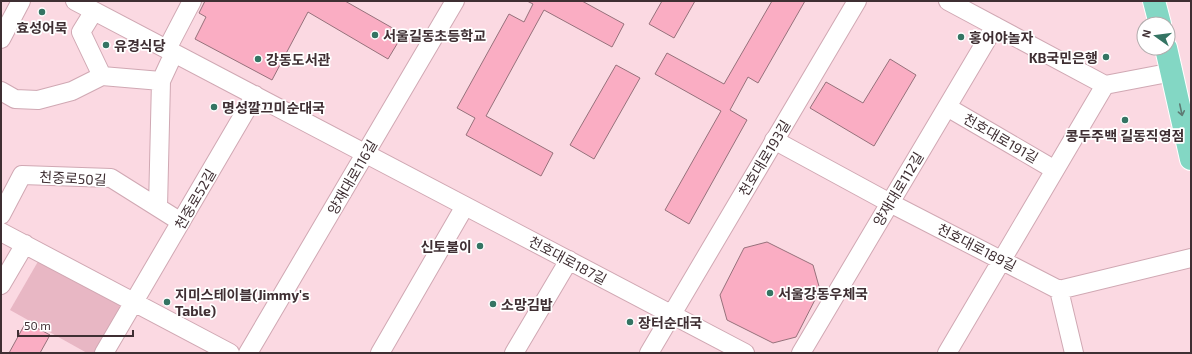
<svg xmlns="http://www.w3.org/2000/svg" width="1192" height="354" viewBox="0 0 1192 354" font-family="'Exo 2','Noto Sans KR',sans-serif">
<rect width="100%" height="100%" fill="#fbd9e2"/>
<path fill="#e8b7c4" d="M40,258L127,303L99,353H87L10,310Z"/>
<path fill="#faadc3" stroke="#96717b" d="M205,1H345L403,34L388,59L308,12L272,80L195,39L206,17L199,13Z
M527,1H582L624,24L612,47L544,10L486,116L553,153L541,176L466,135L475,118L457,108L509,14L524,22L533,4Z
M662,1H695L674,38L649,24Z
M772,1H805L758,83L748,77L730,110L747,120L689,224L665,210L721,111L655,74L667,53L724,84Z
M890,59L916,75L874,146L810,108L826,82L863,103Z
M616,65L640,78L594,159L570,145Z
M767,242L813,265L820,290L796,337L773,343L727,320L720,295L744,248Z
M26,322L50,335L40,353H9Z"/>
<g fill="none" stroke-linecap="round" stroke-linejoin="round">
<defs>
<path id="street" d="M75,1L745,353
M948,1L1105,85L1173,72
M94,11L81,32L102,76
M1,39L21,1
M167,49L192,1
M1,91L15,99L38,100L72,91L102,76L161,81
M947,107L1055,170
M774,140L890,203L1059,290L1191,258
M158,207L161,81L174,53
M1,215L22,175L111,178L181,222
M1,232L230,353
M1,285L25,244
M1059,290L1074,353
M104,353L255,95
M248,353L455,1
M380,353L465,206
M514,353L569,260
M649,353L857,1
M801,353L995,26
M947,353L1105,85"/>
<path id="primary" d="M1154,1L1160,24
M1166,48L1191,159"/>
</defs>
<use href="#street" stroke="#d0a8b3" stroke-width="20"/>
<use href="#primary" stroke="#fff" stroke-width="24"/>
<use href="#street" stroke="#fff" stroke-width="18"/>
<use href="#primary" stroke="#83d7c4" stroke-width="22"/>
</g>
<defs><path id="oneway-shaft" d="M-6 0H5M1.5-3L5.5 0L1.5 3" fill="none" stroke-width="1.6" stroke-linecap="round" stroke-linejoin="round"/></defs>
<use stroke="#5e7b74" href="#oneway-shaft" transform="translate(1181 110) rotate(78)"/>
<g fill="#347463" stroke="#fff" stroke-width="1.5">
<circle cx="42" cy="12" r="4"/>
<circle cx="375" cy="35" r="4"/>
<circle cx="961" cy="37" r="4"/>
<circle cx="106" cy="45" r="4"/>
<circle cx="1106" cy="57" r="4"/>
<circle cx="258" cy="59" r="4"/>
<circle cx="214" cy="107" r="4"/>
<circle cx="1125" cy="120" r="4"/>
<circle cx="480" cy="246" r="4"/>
<circle cx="770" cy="293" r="4"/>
<circle cx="167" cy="302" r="4"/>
<circle cx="493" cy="304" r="4"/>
<circle cx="630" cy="322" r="4"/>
</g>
<g text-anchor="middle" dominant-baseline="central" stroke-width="3.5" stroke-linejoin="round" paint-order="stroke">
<g font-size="14" font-weight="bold" fill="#3f2f33" stroke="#fff" text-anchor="start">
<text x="42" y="27" text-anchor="middle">효성어묵</text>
<text x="383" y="35">서울길동초등학교</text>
<text x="969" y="37">홍어야놀자</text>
<text x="114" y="45">유경식당</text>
<text x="1098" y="57" text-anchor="end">KB국민은행</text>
<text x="266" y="59">강동도서관</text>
<text x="222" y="107">명성깔끄미순대국</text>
<text x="1125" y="135" text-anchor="middle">콩두주백 길동직영점</text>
<text x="472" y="246" text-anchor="end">신토불이</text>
<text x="778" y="293">서울강동우체국</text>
<text x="175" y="294">지미스테이블(Jimmy's<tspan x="175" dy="16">Table)</tspan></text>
<text x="501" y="304">소망김밥</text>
<text x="638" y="322">장터순대국</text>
</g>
<g font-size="14" fill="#3f2f33" stroke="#fff">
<text transform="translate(1001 138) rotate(30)">천호대로191길</text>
<text transform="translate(764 158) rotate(-59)">천호대로193길</text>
<text transform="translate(352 177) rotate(-60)">양재대로116길</text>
<text transform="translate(73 178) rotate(3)">천중로50길</text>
<text transform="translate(898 189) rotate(-59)">양재대로112길</text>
<text transform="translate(195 199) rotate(-60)">천중로52길</text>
<text transform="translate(977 247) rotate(27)">천호대로189길</text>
<text transform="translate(568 260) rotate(28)">천호대로187길</text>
</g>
</g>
<rect width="1192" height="354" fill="none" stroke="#3f2f33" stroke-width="4"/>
<g transform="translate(1156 36) rotate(284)"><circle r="19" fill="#ffffff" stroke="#b2acad"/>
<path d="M0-3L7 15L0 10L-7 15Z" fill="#347463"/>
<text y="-6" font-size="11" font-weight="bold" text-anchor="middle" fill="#3f2f33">N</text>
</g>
<path d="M18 330v6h115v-6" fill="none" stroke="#3f2f33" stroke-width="2"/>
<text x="24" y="330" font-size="12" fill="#3f2f33" stroke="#ffffff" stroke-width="3" paint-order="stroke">50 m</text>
</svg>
